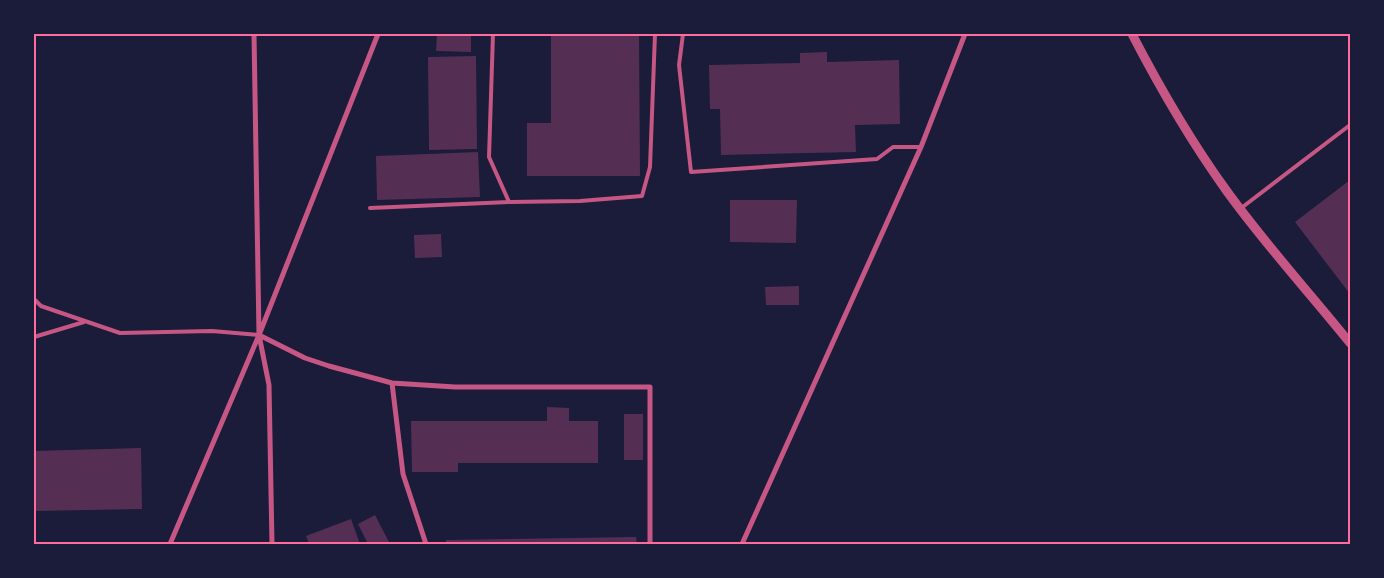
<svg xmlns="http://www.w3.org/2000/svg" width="1384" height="578" viewBox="0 0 1384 578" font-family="Merriweather,serif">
<rect width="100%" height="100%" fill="#1b1b3a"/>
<path fill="#542f53" d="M551,34H639L640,176H527V123H551Z
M437,35L471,36V52L436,51Z
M827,52V62L899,60L900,124L855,125L856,152L721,155L720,109H710L709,65L800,63V53Z
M476,56L477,149L429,150L428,57Z
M478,152L480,197L377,200L376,156Z
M1350,180V294L1295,222Z
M730,200H797L796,243L730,242Z
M441,234L442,257L415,258L414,235Z
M799,286V305H766L765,287Z
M547,407L569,408V421H598V463H458V472H412L411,421H547Z
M624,414H643V460H624Z
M141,448L142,509L34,511V451Z
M375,515L390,544H368L358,524Z
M351,519L360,544H309L306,536Z
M636,537L637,544H446V540Z"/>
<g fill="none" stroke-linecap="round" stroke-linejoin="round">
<path stroke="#c65784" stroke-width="4" d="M493,34L489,157L509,202L580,201L642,196L650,167L655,34
M683,34L679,65L691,172L877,159L893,147H921
M370,208L509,202
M1240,209L1350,125
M34,299L41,306L120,333L212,331L259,335
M34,337L84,322"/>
<path stroke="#c65784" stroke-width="5" d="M254,34L259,335L269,385L272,544
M259,335L305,358L329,366L392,383L455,387H650V544
M392,383L403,474L426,544
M170,544L259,335L378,34
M742,544L921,147L965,34"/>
<path stroke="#c65784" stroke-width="9" d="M1132,34C1160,88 1190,140 1226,190C1264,243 1309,292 1350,343"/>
</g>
<rect width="1384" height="578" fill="none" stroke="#1b1b3a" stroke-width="70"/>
<rect x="35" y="35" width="1314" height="508" fill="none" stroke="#ff6b9d" stroke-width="2"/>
</svg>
